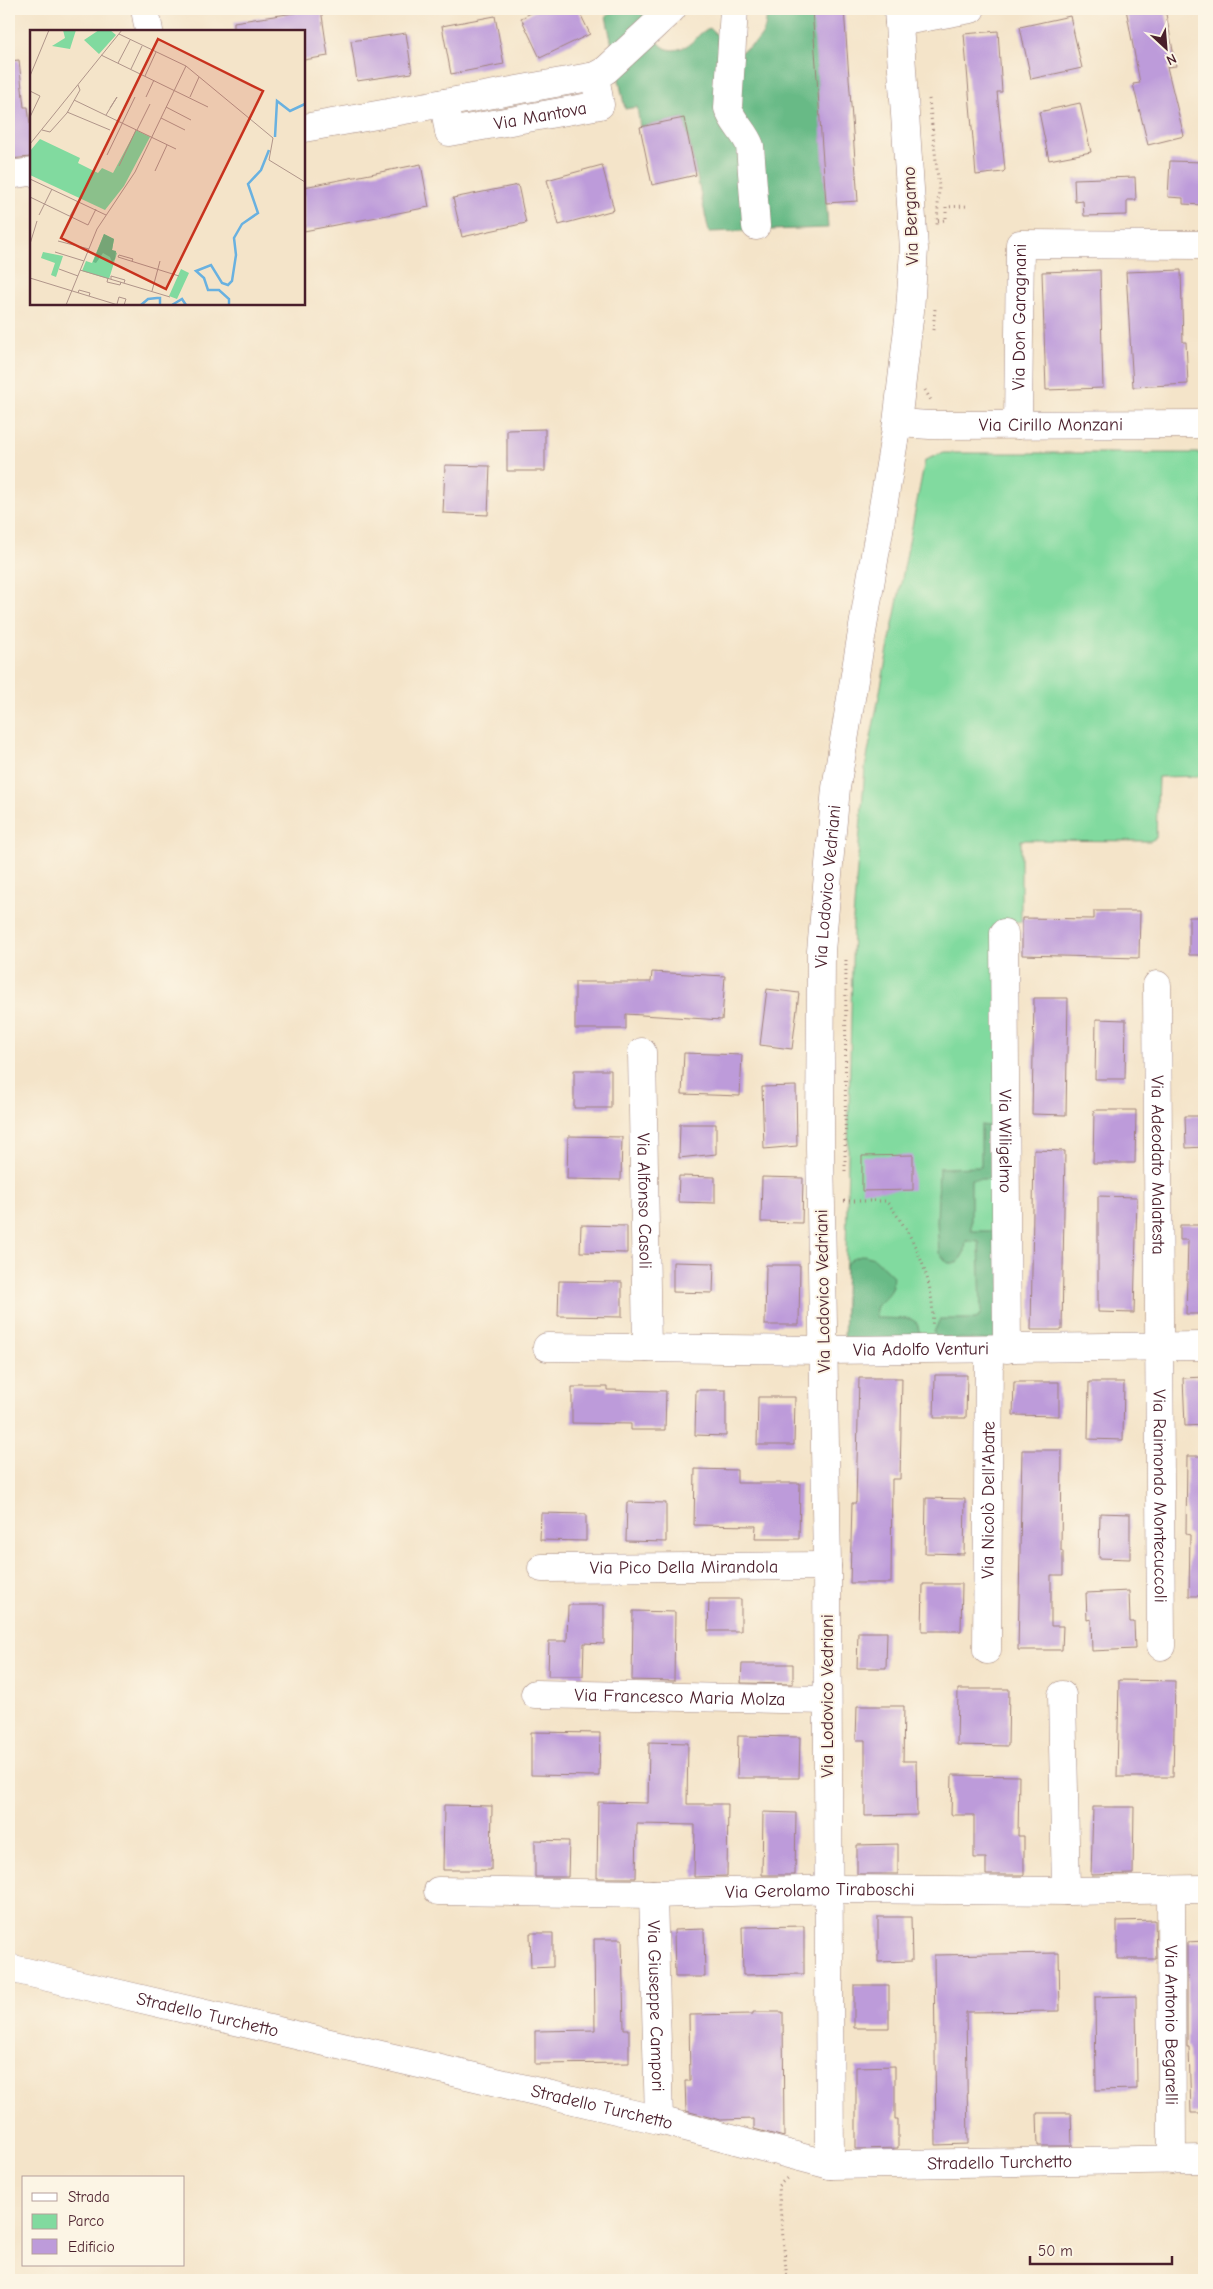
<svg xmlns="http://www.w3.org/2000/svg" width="1213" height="2289" viewBox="0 0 1213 2289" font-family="'Comic Neue',sans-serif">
<rect width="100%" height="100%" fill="#fcf5e5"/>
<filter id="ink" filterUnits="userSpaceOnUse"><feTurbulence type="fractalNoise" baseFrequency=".02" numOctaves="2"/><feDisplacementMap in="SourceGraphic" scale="10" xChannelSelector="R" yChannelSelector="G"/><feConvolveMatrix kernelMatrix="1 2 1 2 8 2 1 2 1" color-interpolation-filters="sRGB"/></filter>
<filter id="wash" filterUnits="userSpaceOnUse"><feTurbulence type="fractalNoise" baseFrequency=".0096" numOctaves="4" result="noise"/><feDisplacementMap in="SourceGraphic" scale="20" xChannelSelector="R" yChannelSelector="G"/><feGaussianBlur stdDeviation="1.12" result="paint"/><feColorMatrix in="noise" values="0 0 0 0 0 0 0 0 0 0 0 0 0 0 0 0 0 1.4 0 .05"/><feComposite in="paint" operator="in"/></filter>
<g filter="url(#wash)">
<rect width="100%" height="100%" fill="#f4e4c9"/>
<path fill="#81da9f" stroke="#667c65" d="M943,453H1204V776L1158,777L1156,838L1150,841L1021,840V922L1004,920L1007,1349L844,1348L853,919L865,768L925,460Z"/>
<path fill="#68ba86" stroke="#596c58" d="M621,9H640C653,27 657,63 688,45C697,39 698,33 710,28L718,36V45L736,54C759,43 768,35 766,9H813L828,228L709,232L684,118L640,127L637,107L625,109L606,16Z
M981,1125L1000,1128V1179H971V1231H1000L1001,1341L936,1337L934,1332L940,1319H975L978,1318L981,1312L979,1242L966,1241L965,1251L958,1263H948L939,1253L937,1222L939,1168L981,1167Z
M864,1255L874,1258L893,1276C892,1281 893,1287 890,1292C883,1303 872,1304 877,1318L911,1319L917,1323L921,1338L844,1348L846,1264L852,1259Z"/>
<g id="blocks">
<path fill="#bd9bda" d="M321,9L328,56L304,60V31H234V22Z
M539,9H578L590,34L540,58L521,18Z
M812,9H844L858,201L826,203Z
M1126,9H1165L1176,66L1167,67L1184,136L1148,145L1133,84L1140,83Z
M495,16L504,64L451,74L442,26Z
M1070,16L1082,68L1031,79L1020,27Z
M998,31L1002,92H997L1005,170L1003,172L976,175L964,34Z
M406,33L412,73L357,81L351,41Z
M19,60L24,107H28L31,133V157L9,159V61Z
M1080,103L1091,152L1049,160L1039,112Z
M684,118L696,175L652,185L640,127Z
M1170,161L1204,162L1203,205L1183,204V198L1168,197Z
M421,164L429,207L304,231V187Z
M602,165L614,210L559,225L547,180Z
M1135,177L1136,200H1127V215L1084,216L1083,201L1075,202L1074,179Z
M518,185L526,223L462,237L453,198Z
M1100,270L1103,388L1046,390L1042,272Z
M1181,270L1183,342H1186L1188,384L1133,387L1126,272Z
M545,429V471H507V430Z
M445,465L490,466L488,515L443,513Z
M1094,911H1140L1139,958L1022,955V918L1094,919Z
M1189,917H1204V955H1189Z
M652,972L725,976L722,1020L626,1014V1029H575V982H651Z
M767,989L799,993L792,1049L760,1045Z
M1034,998H1068L1066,1115L1032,1114Z
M1096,1019L1126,1020L1125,1079H1095Z
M684,1053L742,1055L740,1096L682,1094Z
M574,1070H611V1108H574Z
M796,1086L797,1146L764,1149L762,1087Z
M1094,1110H1136L1135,1163H1093Z
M1185,1116H1204V1147L1186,1148Z
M680,1124H716V1154L679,1158Z
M568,1136L622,1137L621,1180L567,1179Z
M1034,1150L1065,1151L1062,1330H1031Z
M913,1155V1190L862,1191V1156Z
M679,1176L715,1177V1203L678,1202Z
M762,1177L803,1178L802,1223L761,1222Z
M1098,1196L1137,1197L1134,1313L1098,1312Z
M581,1225L627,1226V1253L580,1252Z
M1180,1225H1204V1314H1186L1188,1240H1180Z
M673,1262L714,1263L713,1293L673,1292Z
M766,1265H800L799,1325H765Z
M559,1281L622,1282V1317L558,1316Z
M935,1375H967L966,1418H934Z
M1204,1377V1425L1185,1426L1183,1378Z
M859,1378H902L900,1479H892L891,1583H850L852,1503H856Z
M1014,1382H1059V1416L1013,1415Z
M1089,1382H1124L1123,1440L1088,1439Z
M572,1387H607V1390L666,1391L665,1430H631V1424L572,1423Z
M696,1390H726V1436L695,1435Z
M758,1397H795L794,1445H757Z
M1022,1450H1062L1061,1551H1063V1575H1051V1626H1063L1062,1650H1018Z
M1187,1456H1204V1596H1189L1190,1535L1186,1534Z
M695,1469L737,1470V1483H800L799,1539H755L756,1526L694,1525Z
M926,1498L965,1499L964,1554L925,1553Z
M627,1502L666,1503V1542L626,1541Z
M541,1513L586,1514V1541L540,1540Z
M1100,1513L1130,1514V1559L1099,1558Z
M923,1584H962L961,1631H922Z
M1129,1591L1130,1622H1134L1135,1649L1092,1651L1091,1619L1087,1620L1086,1593Z
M709,1599H741V1631H708Z
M568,1605H604V1644L584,1643L583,1676H548L549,1641H567Z
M633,1611L675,1612L674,1681L632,1680Z
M858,1632H887L886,1668H857Z
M742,1664H793V1684L741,1683Z
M1119,1680L1175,1681L1173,1777H1117Z
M958,1689H1009L1008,1746L957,1745Z
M857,1706H904L903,1761H916L917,1815L865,1816V1740H856Z
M531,1732L600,1733L599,1776L531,1775Z
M738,1736L800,1737L799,1778H737Z
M649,1742L688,1743L687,1804H728L727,1876L694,1877L695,1825L637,1824L636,1878H597L598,1802L648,1803Z
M952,1775L1019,1776L1018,1836H1024V1875H986V1858H974V1815H951Z
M444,1805L492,1806L491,1870H443Z
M1093,1807H1134L1133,1874L1091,1875Z
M763,1812L796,1813L795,1875H762Z
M535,1840L569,1841L568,1877H535Z
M898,1844V1874H857V1845Z
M878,1917H911L912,1961L878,1962Z
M1155,1920L1156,1959H1117V1921Z
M804,1926V1974L743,1975L742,1927Z
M704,1929L705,1977H675L674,1930Z
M530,1933H553V1967L531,1968Z
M594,1939H622L624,2029H629V2063L535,2064V2031L595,2030Z
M1204,1941V2113H1191L1189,2047H1187V1942Z
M1059,1953L1060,2011L966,2012L968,2144L936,2145L934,1955Z
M854,1985H889V2028H854Z
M1136,1996L1137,2089L1096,2090L1095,1997Z
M753,2012H783L784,2137L754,2129V2119L720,2120L686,2111L685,2081H690L689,2015L753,2014Z
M895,2066V2119H898V2148L856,2149V2067Z
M1037,2113H1071L1072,2146H1038Z"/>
</g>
</g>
<g filter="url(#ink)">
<use href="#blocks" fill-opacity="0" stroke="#9f827a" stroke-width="1"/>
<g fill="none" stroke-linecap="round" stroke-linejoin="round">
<defs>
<g id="minor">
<path d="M145,9L149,31"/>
<path d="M734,9L728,108C732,122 745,132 750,146L756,226"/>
<path d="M899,22L971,9"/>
<path id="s1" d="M444,103L449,132L600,105L595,76"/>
<path d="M304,128L595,76L606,70L672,9"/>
<path d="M9,175L31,172"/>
<path id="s2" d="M897,423L930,425L1204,424"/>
<path id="s3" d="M1018,425L1020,244L1204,245"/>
<path id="s4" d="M1004,933L1007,1349"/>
<path id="s5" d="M1157,985L1161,1646"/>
<path id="s6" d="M642,1052L647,1348"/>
<path id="s7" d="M547,1347L825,1350L1204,1346"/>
<path id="s8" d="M542,1568L827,1566"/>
<path id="s9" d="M987,1650L989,1349"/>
<path id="s10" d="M535,1694L826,1700"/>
<path d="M1062,1695L1066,1891"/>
<path id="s11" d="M1171,1890L1172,2160"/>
<path id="s12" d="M438,1891L653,1894L840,1889L1066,1891L1204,1889"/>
<path id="s13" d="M653,1894L659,2120"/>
<path id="s14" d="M9,1968L659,2120L830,2165L1204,2159"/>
<path id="s15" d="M830,2165L827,1566L820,1147L821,951L836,788L897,423L910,311L914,249L898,9"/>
</g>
</defs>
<use href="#minor" stroke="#9f827a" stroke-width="29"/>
<path stroke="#9f827a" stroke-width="3" stroke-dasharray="1 4" stroke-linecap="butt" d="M929,99L939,187L937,225
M938,221L946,220V207L968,206
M933,330L935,309
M925,390L932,402
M1201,447L1204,468
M845,1171L846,958
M844,1201H886C913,1233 937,1284 932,1327
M787,2280L778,2186L787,2178"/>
<use href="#minor" stroke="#fff" stroke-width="28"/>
</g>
</g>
<g text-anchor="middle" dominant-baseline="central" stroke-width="4" stroke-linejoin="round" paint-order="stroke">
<g font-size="18" fill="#4a1f2b" stroke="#fcf5e5">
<text stroke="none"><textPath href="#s1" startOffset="122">Via Mantova</textPath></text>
<text transform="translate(911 216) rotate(-92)">Via Bergamo</text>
<text stroke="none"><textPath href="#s3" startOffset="108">Via Don Garagnani</textPath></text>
<text stroke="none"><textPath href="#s2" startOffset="154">Via Cirillo Monzani</textPath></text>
<text stroke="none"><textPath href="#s15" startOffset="1279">Via Lodovico Vedriani</textPath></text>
<text stroke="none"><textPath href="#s4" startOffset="208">Via Wiligelmo</textPath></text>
<text stroke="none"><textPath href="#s5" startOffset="180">Via Adeodato Malatesta</textPath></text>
<text stroke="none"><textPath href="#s6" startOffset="149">Via Alfonso Casoli</textPath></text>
<text transform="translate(823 1291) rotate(-91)">Via Lodovico Vedriani</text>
<text stroke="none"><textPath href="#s7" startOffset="374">Via Adolfo Venturi</textPath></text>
<text stroke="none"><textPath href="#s5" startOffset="511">Via Raimondo Montecuccoli</textPath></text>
<text stroke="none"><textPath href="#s9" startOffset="150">Via Nicolò Dell'Abate</textPath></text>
<text stroke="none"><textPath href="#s8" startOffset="142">Via Pico Della Mirandola</textPath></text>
<text transform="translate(827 1696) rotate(-90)">Via Lodovico Vedriani</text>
<text stroke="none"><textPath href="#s10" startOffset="145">Via Francesco Maria Molza</textPath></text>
<text stroke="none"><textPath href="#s12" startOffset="382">Via Gerolamo Tiraboschi</textPath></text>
<text stroke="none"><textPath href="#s13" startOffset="112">Via Giuseppe Campori</textPath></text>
<text stroke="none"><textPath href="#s14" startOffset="204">Stradello Turchetto</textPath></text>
<text stroke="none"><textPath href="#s11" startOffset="135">Via Antonio Begarelli</textPath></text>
<text stroke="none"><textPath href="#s14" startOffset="609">Stradello Turchetto</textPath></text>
<text stroke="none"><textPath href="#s14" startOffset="1014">Stradello Turchetto</textPath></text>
</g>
</g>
<g transform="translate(30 30)">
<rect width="275" height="275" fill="#f4e4c9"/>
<path d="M33,0H46L40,19L22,16L35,8ZM69,0H80L86,5L69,24L54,10ZM106,100L120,107L94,156L75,180L0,145V121L10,109L50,128L48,133L68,143L72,138L83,143ZM74,204L84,209L82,220L87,223L79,249L52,241L56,231L62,233ZM13,222L33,226L26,247L21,245L25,233L11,228ZM151,239L159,243L147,269L139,266Z" fill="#81da9f"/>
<path d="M74,204L84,209L82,220L86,221L85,229L82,232L80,227L73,223L66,233L63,232Z" fill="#68ba86"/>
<path fill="none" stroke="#69b1e0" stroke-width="2.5" d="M245,107L247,71L260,81L275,74M111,275L118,269L127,268H130V275M142,275L152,269L156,275M199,275V269L189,260H178L174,248L166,241L181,235L192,253L198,255L202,251L206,225L204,208L212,194L228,183L218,154L231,140L239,120"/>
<path fill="none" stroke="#b0958a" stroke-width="1" d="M89,4L156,36L243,108L239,130L275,152M71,25L178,77M88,33L100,10M101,39L112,16M0,46L19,0M115,46L126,22M0,61L10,66L0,87M116,67L124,50M160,67L169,47M44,70L146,119M136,77L161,90M37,82L80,100M76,85L87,67L80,78M131,88L155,100M12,100L20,102L37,83L50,60L48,55M107,100L120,74M0,114L92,0M77,125L105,67M89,136L106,100M125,141L137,115M0,149L76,185M0,167L58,195L66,179M9,185L22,159M40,186L48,171M28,211L59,219M0,214L7,191M25,222L54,231M88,227L149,246M88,227L89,225L103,229L102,231M29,239L48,246M50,240L140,267M0,248L88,275M78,248L77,252L90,255L91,252M81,249V246L95,250L94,253M122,261L130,231M48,263L49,260L60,263L59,266M87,274L89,267L96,269L94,275M36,275L67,199L105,142L156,36"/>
<path fill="#c8321e" fill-opacity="0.15" stroke="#c8321e" stroke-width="2.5" d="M128,9L233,61L136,259L31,208Z"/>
<rect width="275" height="275" fill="none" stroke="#4a1f2b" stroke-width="2.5"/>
</g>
<rect width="1213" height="2289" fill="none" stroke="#fcf5e5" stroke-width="30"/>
<rect x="22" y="2176" width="162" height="90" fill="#fcf5e5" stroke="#b59f9b"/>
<rect x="32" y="2193" width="25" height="8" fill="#ffffff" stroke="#b59f9b"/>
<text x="68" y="2202" font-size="15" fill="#4a1f2b">Strada</text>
<rect x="32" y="2214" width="25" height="15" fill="#81da9f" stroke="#b59f9b"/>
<text x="68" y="2226" font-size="15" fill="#4a1f2b">Parco</text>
<rect x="32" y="2239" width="25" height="15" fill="#bd9bda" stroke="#b59f9b"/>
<text x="68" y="2252" font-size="15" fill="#4a1f2b">Edificio</text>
<g transform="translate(1166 48) rotate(154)" stroke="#fcf5e5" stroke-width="4" paint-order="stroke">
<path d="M0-4L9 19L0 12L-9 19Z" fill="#4a1f2b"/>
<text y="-8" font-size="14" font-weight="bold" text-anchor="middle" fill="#4a1f2b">N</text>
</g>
<path d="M1030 2256v8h142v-8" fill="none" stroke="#4a1f2b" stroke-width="2.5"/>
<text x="1038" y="2256" font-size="15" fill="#4a1f2b" stroke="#fcf5e5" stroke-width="4" paint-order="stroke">50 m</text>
</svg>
